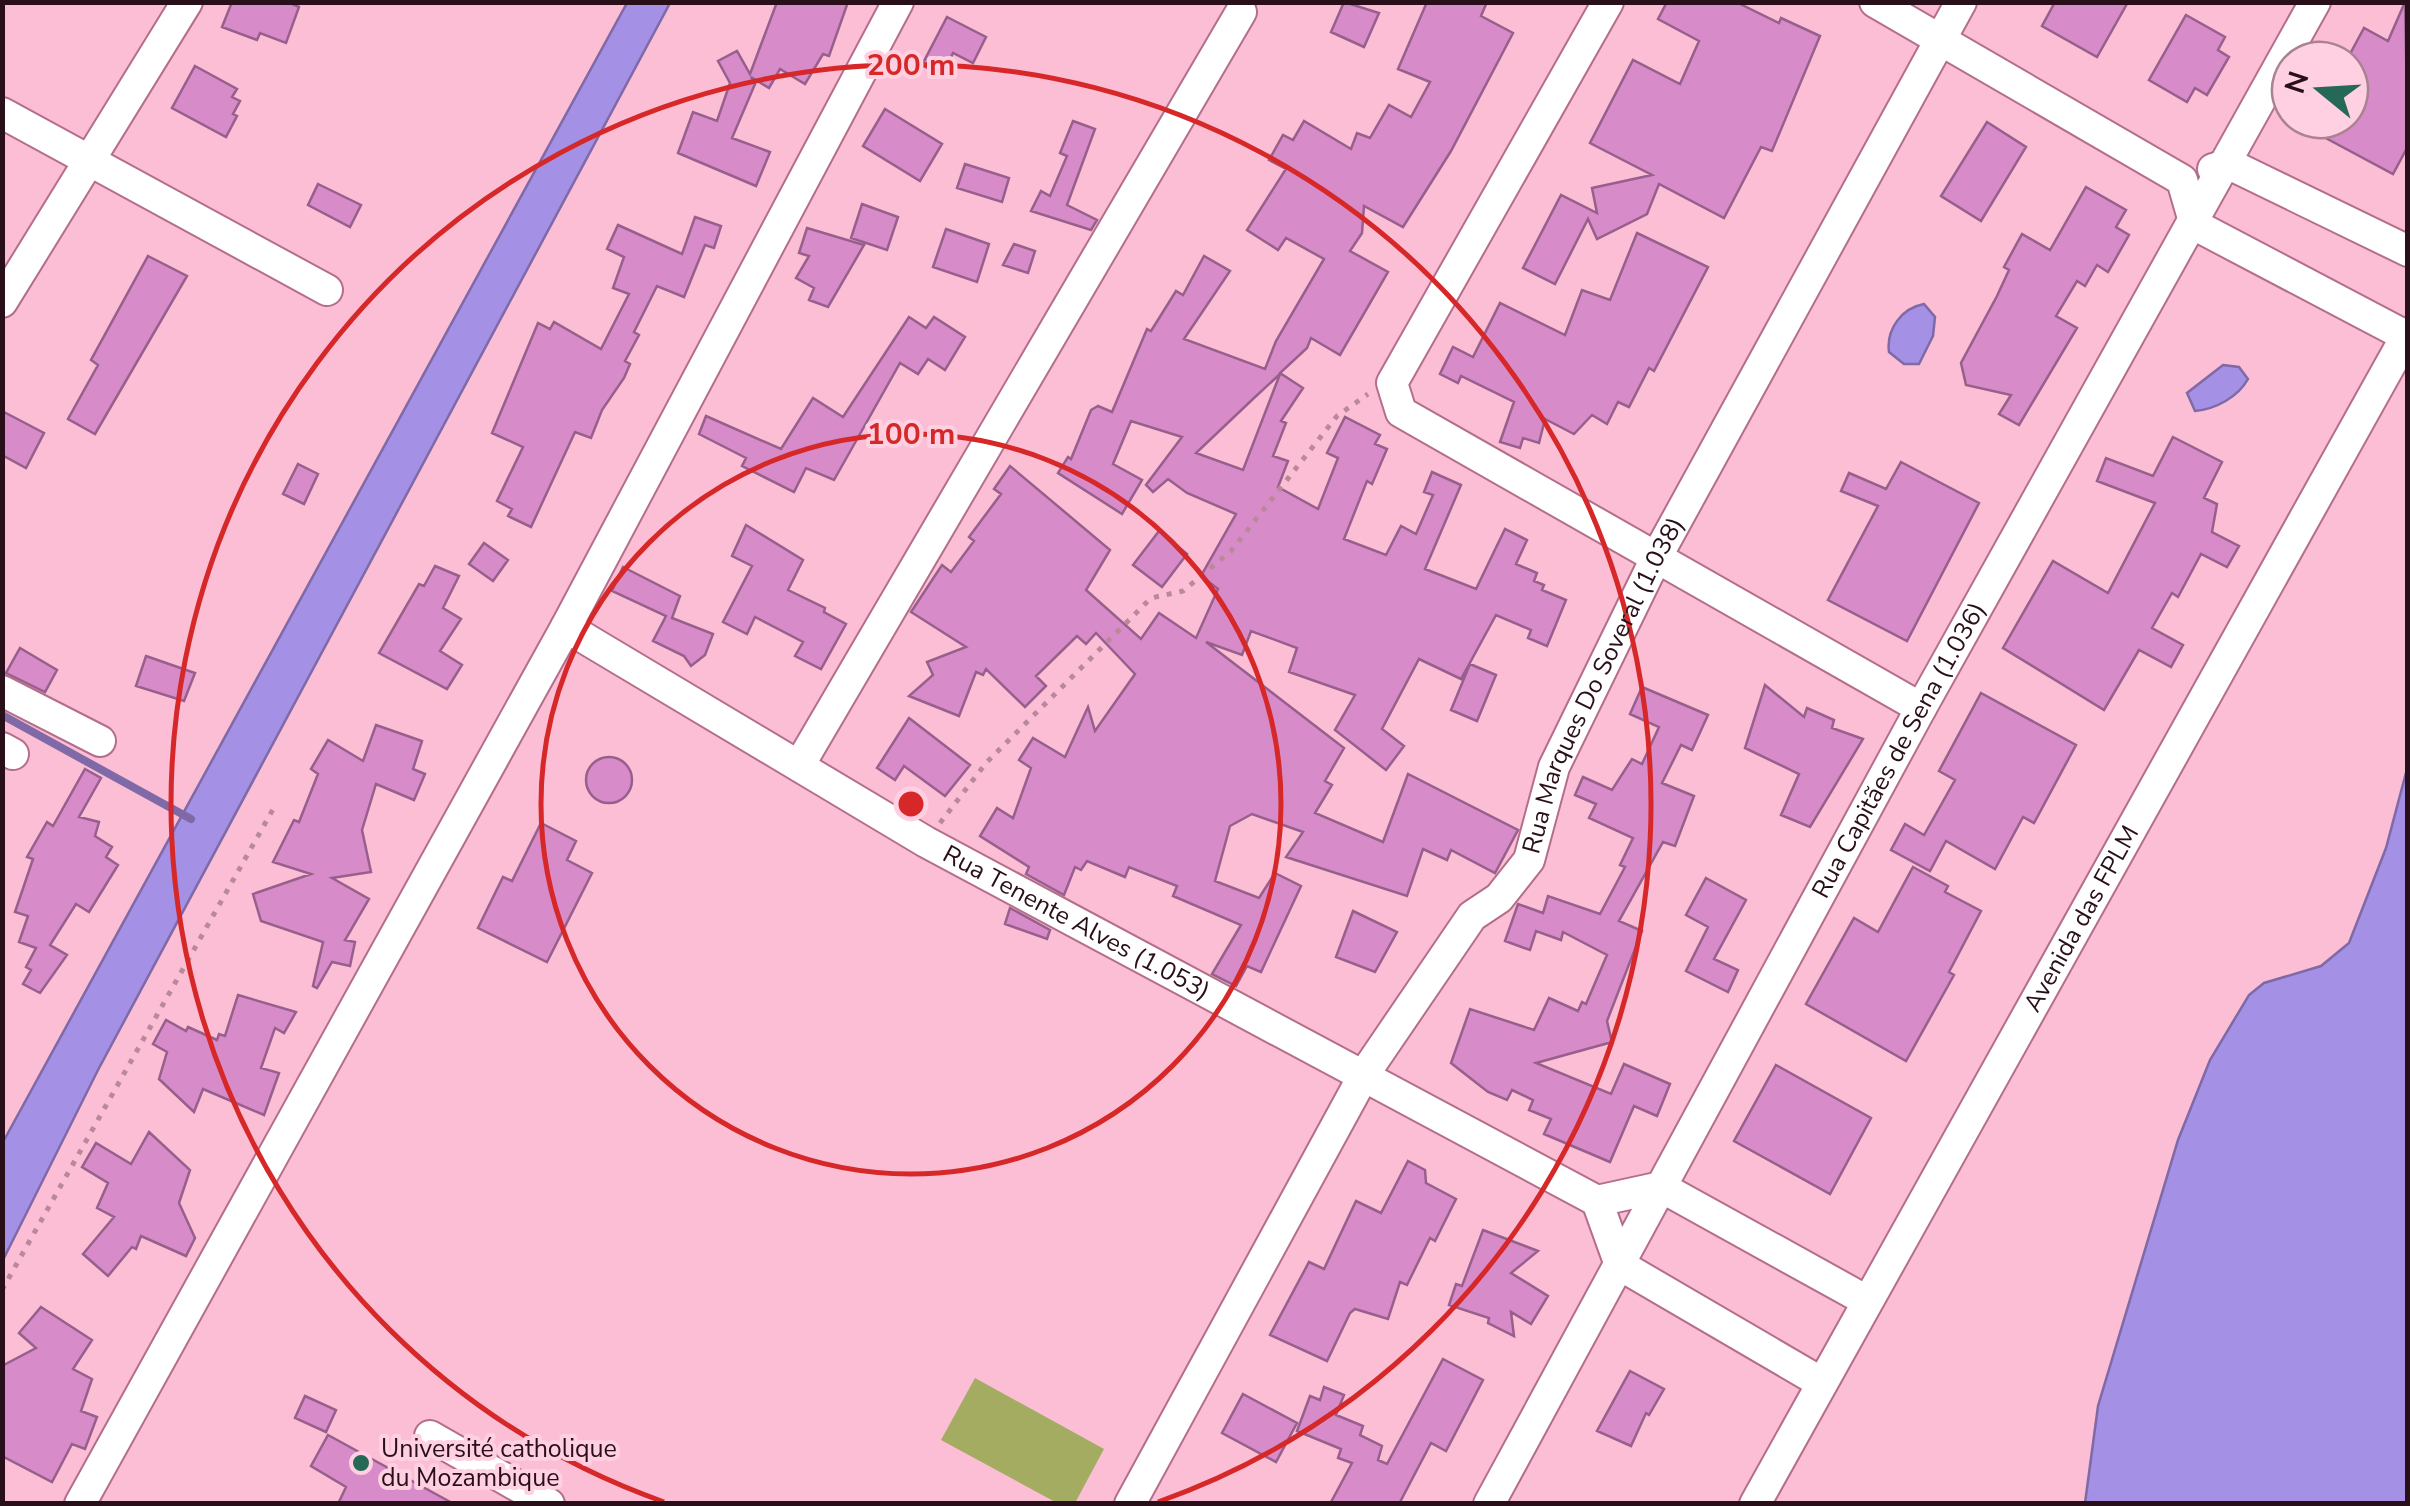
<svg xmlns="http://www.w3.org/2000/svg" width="2410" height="1506" viewBox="0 0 2410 1506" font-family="'Nunito Sans',sans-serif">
<rect width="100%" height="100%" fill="#fbbed5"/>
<path fill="#a3ac60" d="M975,1378L1104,1449L1075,1503H1057L941,1440Z"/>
<path fill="#a490e4" stroke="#7f69a7" stroke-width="2.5" d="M627,3H670L98,1070L3,1260V1142Z
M1924,304L1935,317L1933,336L1919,364H1904L1889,352C1886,329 1902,308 1924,304Z
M2223,365L2239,367L2248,379C2238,397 2216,409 2195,411L2187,393Z
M2407,769V1503H2085L2098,1406L2178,1140L2210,1060L2249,995L2264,983L2321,966L2349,943L2386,848Z"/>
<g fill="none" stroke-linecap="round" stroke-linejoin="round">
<path stroke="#7f69a7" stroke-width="8" d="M2,715L191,819"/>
</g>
<path fill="#d88bc9" stroke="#975f8c" stroke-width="2.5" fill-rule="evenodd" d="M232,2H288L299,7L286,43L260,33L257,40L222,27Z
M777,2H848L829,56L823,54L805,84L780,69L769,88L751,77L755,84L732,138L770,152L756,186L678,153L693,112L717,121L730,83L718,61L737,51L750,74Z
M1344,2L1379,13L1364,47L1331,32Z
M1427,2H1487L1481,16L1513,33L1451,151L1403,227L1364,206L1362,233L1350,251L1388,272L1340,355L1311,338L1307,348L1280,373L1303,388L1281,421L1286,423L1273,456L1288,461L1278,487L1318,509L1338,458L1327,453L1345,417L1380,435L1375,444L1387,449L1372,484L1367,481L1344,539L1386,555L1401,526L1416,534L1433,495L1424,492L1432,472L1461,485L1425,569L1476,589L1505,529L1527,540L1516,564L1537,573L1534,581L1544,585L1542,590L1566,600L1547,646L1528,638L1531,630L1496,615L1461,679L1419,659L1382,729L1404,746L1386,770L1335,730L1355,695L1289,672L1297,648L1251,631L1242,655L1206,642L1344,748L1325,781L1332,785L1315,813L1383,842L1408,774L1518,830L1495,873L1451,850L1447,860L1423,849L1407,896L1286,857L1303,832L1252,814L1230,826L1215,881L1259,898L1275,873L1301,886L1261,972L1247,966L1236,986L1212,974L1241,925L1173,896L1177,886L1129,867L1125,877L1087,861L1081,870L1075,867L1064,895L1026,874L1029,867L980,836L997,808L1013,818L1031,768L1019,760L1033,738L1065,757L1088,707L1095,731L1135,674L1096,633L1086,644L1077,636L1036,676L1046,686L1025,707L986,669L983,675L976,672L959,716L909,696L933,675L927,662L966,647L911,612L942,565L951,572L974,541L969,537L1001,494L994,489L1010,466L1110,550L1086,590L1141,639L1159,613L1196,638L1218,589L1201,576L1236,514L1187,493L1168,479L1153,492L1146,485L1182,437L1131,421L1113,464L1142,480L1122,514L1058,473L1068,457L1071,459L1091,410L1098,406L1112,412L1147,329L1151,331L1176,291L1183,295L1204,256L1230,271L1184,339L1265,369L1276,341L1324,259L1286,238L1278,250L1247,230L1286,169L1269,160L1283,135L1293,140L1304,121L1351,149L1357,133L1370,138L1389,105L1411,117L1430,82L1398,69ZM1280,374L1243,470L1196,453L1254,398Z
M1667,2H1736L1779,23L1781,18L1820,36L1772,151L1761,147L1724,218L1659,184L1647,214L1597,239L1588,219L1555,284L1523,268L1561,195L1597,213L1592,188L1652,175L1590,143L1633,60L1680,84L1699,41L1658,19Z
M2055,2H2128L2097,57L2042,26Z
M2405,2L2408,146L2393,174L2292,120H2350V54L2364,28L2388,41Z
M2186,15L2225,37L2218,50L2229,57L2207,95L2195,88L2187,102L2149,80Z
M947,17L986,37L973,63L953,53L942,76L922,65Z
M195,66L237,89L232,97L240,101L233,114L237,116L226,137L172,108Z
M885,109L942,144L920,181L863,146Z
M1073,121L1095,129L1067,205L1097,220L1091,230L1031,211L1041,191L1050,196L1067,156L1060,153Z
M1987,122L2026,147L1981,221L1941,196Z
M965,164L1009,178L1002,202L957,188Z
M318,184L361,205L350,227L308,205Z
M2086,187L2126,210L2116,227L2129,235L2108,272L2097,265L2085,286L2077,281L2056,316L2077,328L2019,425L1999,414L2011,395L1966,385L1961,363L1997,296L2009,270L2004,267L2022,234L2050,250Z
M862,204L898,217L887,250L851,238Z
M695,217L721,226L714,248L705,245L684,297L657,286L634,332L639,335L625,361L630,364L624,378L602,410L591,438L575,432L531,527L508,516L512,509L497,501L523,447L492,433L538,323L550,329L554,322L601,349L629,294L613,288L624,257L607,249L618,225L682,254Z
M807,228L864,245L828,307L809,300L814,288L796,278L809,256L799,253Z
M946,229L989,244L977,282L933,267Z
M1637,233L1708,267L1654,371L1649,368L1629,407L1618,402L1607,424L1592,415L1574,434L1545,419L1539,443L1523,438L1520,448L1500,442L1514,402L1461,376L1458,383L1440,374L1453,347L1473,357L1500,303L1565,335L1582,290L1610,300Z
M1014,244L1035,251L1028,273L1003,265Z
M148,256L187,276L95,434L68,419L98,365L91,360Z
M909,317L926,328L934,317L965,337L945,370L928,359L918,374L900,363L834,480L806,468L794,492L742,466L746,458L699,434L706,416L781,449L813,398L843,417Z
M2,411L44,433L26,468L2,455Z
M2173,437L2222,462L2204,498L2217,504L2212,532L2239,546L2227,567L2201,554L2178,597L2172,593L2152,628L2183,645L2171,667L2139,650L2104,710L2003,648L2053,561L2108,593L2155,503L2097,481L2106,458L2153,476Z
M1901,462L1979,503L1907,641L1828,600L1878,506L1841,491L1849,473L1886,489Z
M298,464L318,474L304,504L283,494Z
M746,525L803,560L788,590L825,608L824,612L846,624L821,669L795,656L803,642L755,617L747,634L723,622L752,566L732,556Z
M1159,531L1187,554L1162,587L1133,565Z
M484,543L508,560L493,581L469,564Z
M435,566L459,576L443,608L461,619L440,651L462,665L447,689L379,653L419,584L424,586Z
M623,567L680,596L672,618L713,634L705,655L691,666L684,656L653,641L666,616L612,591Z
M20,648L57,670L45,692L6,673Z
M146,656L195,673L184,701L136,686Z
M1470,664L1496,675L1477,721L1451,710Z
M1765,685L1804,717L1807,708L1834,720L1832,728L1863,739L1810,827L1781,815L1799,774L1745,748Z
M1642,687L1708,715L1692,750L1681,745L1662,783L1694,796L1675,846L1663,842L1619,921L1642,931L1607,1021L1612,1042L1536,1063L1611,1094L1624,1064L1670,1084L1657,1116L1634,1106L1610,1162L1544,1134L1551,1119L1529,1110L1533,1100L1512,1090L1507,1100L1488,1092L1451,1063L1470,1009L1534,1030L1549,998L1578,1011L1582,1002L1586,1004L1607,955L1563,932L1561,940L1536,931L1530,950L1505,941L1518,904L1543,913L1548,896L1600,914L1625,867L1620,865L1633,838L1589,818L1596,804L1575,795L1583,777L1612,790L1632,759L1642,764L1659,727L1630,714Z
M1981,693L2076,745L2034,823L2023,817L1995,869L1946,841L1930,871L1891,850L1905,824L1924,835L1955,780L1939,771Z
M909,718L970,765L945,796L904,766L895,780L877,768Z
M376,725L422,741L413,769L425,774L414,800L376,784L362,830L371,872L332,878L369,899L345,940L355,942L350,966L332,962L317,988L313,986L323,942L261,921L253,894L311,874L273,862L294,820L299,822L318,774L311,769L328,740L363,761Z
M586 780a23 23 0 1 1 46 0a23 23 0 1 1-46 0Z
M85,769L101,778L79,817L99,822L95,836L112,847L106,857L118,865L89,912L76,904L50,945L67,955L40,993L23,984L31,970L26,967L36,948L19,942L28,916L15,912L33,859L27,857L47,822L53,826Z
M541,823L576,841L567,860L592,873L547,962L478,928L503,877L512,881Z
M1913,867L1948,886L1945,892L1981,911L1949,972L1954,975L1906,1061L1806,1004L1854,918L1878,932Z
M1706,878L1746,900L1714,959L1738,970L1728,992L1686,971L1708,927L1686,915Z
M1010,908L1050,930L1047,939L1005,924Z
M1353,911L1397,932L1375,972L1336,957Z
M238,995L296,1012L284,1033L275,1028L261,1068L279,1073L264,1115L203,1089L194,1112L159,1079L167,1052L153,1044L166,1020L186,1031L188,1027L217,1040L219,1034L225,1036Z
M1776,1065L1871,1118L1830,1194L1734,1141Z
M149,1132L190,1170L179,1203L195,1238L186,1256L141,1236L136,1249L132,1247L108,1276L83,1254L114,1217L97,1208L108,1183L82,1167L96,1143L131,1164Z
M1408,1161L1425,1170L1426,1183L1456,1199L1435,1241L1430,1238L1407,1285L1400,1282L1388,1319L1355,1309L1350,1313L1327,1361L1270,1335L1309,1262L1324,1269L1356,1201L1381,1213Z
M1483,1230L1538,1251L1511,1273L1548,1296L1531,1324L1511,1312L1514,1336L1488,1323L1489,1318L1449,1305L1456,1284L1462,1286Z
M41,1307L92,1340L73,1369L92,1379L81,1411L97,1417L85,1449L72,1444L52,1482L2,1456V1366L36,1348L19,1333Z
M1443,1359L1483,1380L1446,1451L1431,1443L1399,1504H1330L1352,1463L1338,1458L1341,1449L1297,1431L1310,1396L1320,1400L1324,1387L1344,1395L1336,1415L1363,1426L1360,1435L1382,1446L1378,1460L1387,1464Z
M1630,1371L1664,1389L1649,1415L1646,1413L1631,1446L1597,1431Z
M1243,1394L1297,1423L1276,1462L1222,1433Z
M305,1396L336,1410L326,1432L295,1418Z
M328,1435L454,1504H338L346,1487L311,1466Z"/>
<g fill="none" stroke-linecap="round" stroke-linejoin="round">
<defs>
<g id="minor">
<path d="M1608,2L1392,383L1401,412L1921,708"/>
<path d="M1875,2L2182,180L2195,225L2406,336"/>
<path d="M2,113L327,290"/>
<path d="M2213,169L2229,164L2408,251"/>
<path d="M2,302L187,2"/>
<path id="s1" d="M566,627L926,842L1597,1201L1661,1187L1867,1301"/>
<path d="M2,691L100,741"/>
<path d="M2,748L13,754"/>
<path d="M800,764L1241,12"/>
<path d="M1597,1201L1620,1265L1822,1383"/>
<path d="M430,1436L549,1504"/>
<path d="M80,1504L566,627L898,2"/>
<path id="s2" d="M1130,1504L1365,1073L1472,916L1499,898L1529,860L1554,767L1657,556L1961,2"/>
<path id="s3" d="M1489,1504L1921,708L2315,2"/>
<path id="s4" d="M1755,1504L2408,333"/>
</g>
</defs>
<use href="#minor" stroke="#b46e8b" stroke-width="34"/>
<path stroke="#ba889b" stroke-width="5" stroke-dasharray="5 8" stroke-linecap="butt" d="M940,823L986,763L1151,598L1183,591L1231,551L1337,416L1368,394
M2,1290L276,804"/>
<use href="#minor" stroke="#fff" stroke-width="30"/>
</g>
<g fill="none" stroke="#d62828" stroke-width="5">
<circle cx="911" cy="804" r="370"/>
<path d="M664 1502A740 740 0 1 1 1158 1502"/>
</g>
<circle fill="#266858" stroke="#ffd0e1" stroke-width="4" cx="361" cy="1463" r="10"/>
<g text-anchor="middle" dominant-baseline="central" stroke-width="8" stroke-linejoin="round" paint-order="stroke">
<g font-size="25" fill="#290f1a" stroke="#ffd0e1">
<text stroke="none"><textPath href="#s2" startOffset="952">Rua Marques Do Soveral (1.038)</textPath></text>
<text stroke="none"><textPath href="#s3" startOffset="858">Rua Capitães de Sena (1.036)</textPath></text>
<text stroke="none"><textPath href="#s4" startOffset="670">Avenida das FPLM</textPath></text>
<text stroke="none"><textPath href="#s1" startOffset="590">Rua Tenente Alves (1.053)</textPath></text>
</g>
<g font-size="25" fill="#290f1a" stroke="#ffd0e1" text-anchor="start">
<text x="381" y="1449">Université catholique<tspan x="381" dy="29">du Mozambique</tspan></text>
</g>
</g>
<circle cx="911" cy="804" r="15" fill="#d62828" stroke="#ffd0e1" stroke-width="5"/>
<g font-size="30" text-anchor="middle" font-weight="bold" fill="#d62828" stroke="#ffd0e1" stroke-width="8" stroke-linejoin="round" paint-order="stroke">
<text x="911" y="75">200 m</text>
<text x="911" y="444">100 m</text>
</g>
<rect width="2410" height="1506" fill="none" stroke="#290f1a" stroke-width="10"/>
<g transform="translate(2320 90) rotate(288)"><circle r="48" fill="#ffd0e1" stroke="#a98391" stroke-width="2.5"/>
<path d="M0-8L18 38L0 25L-18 38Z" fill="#266858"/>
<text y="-15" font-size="28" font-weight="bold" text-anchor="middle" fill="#290f1a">N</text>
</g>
</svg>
